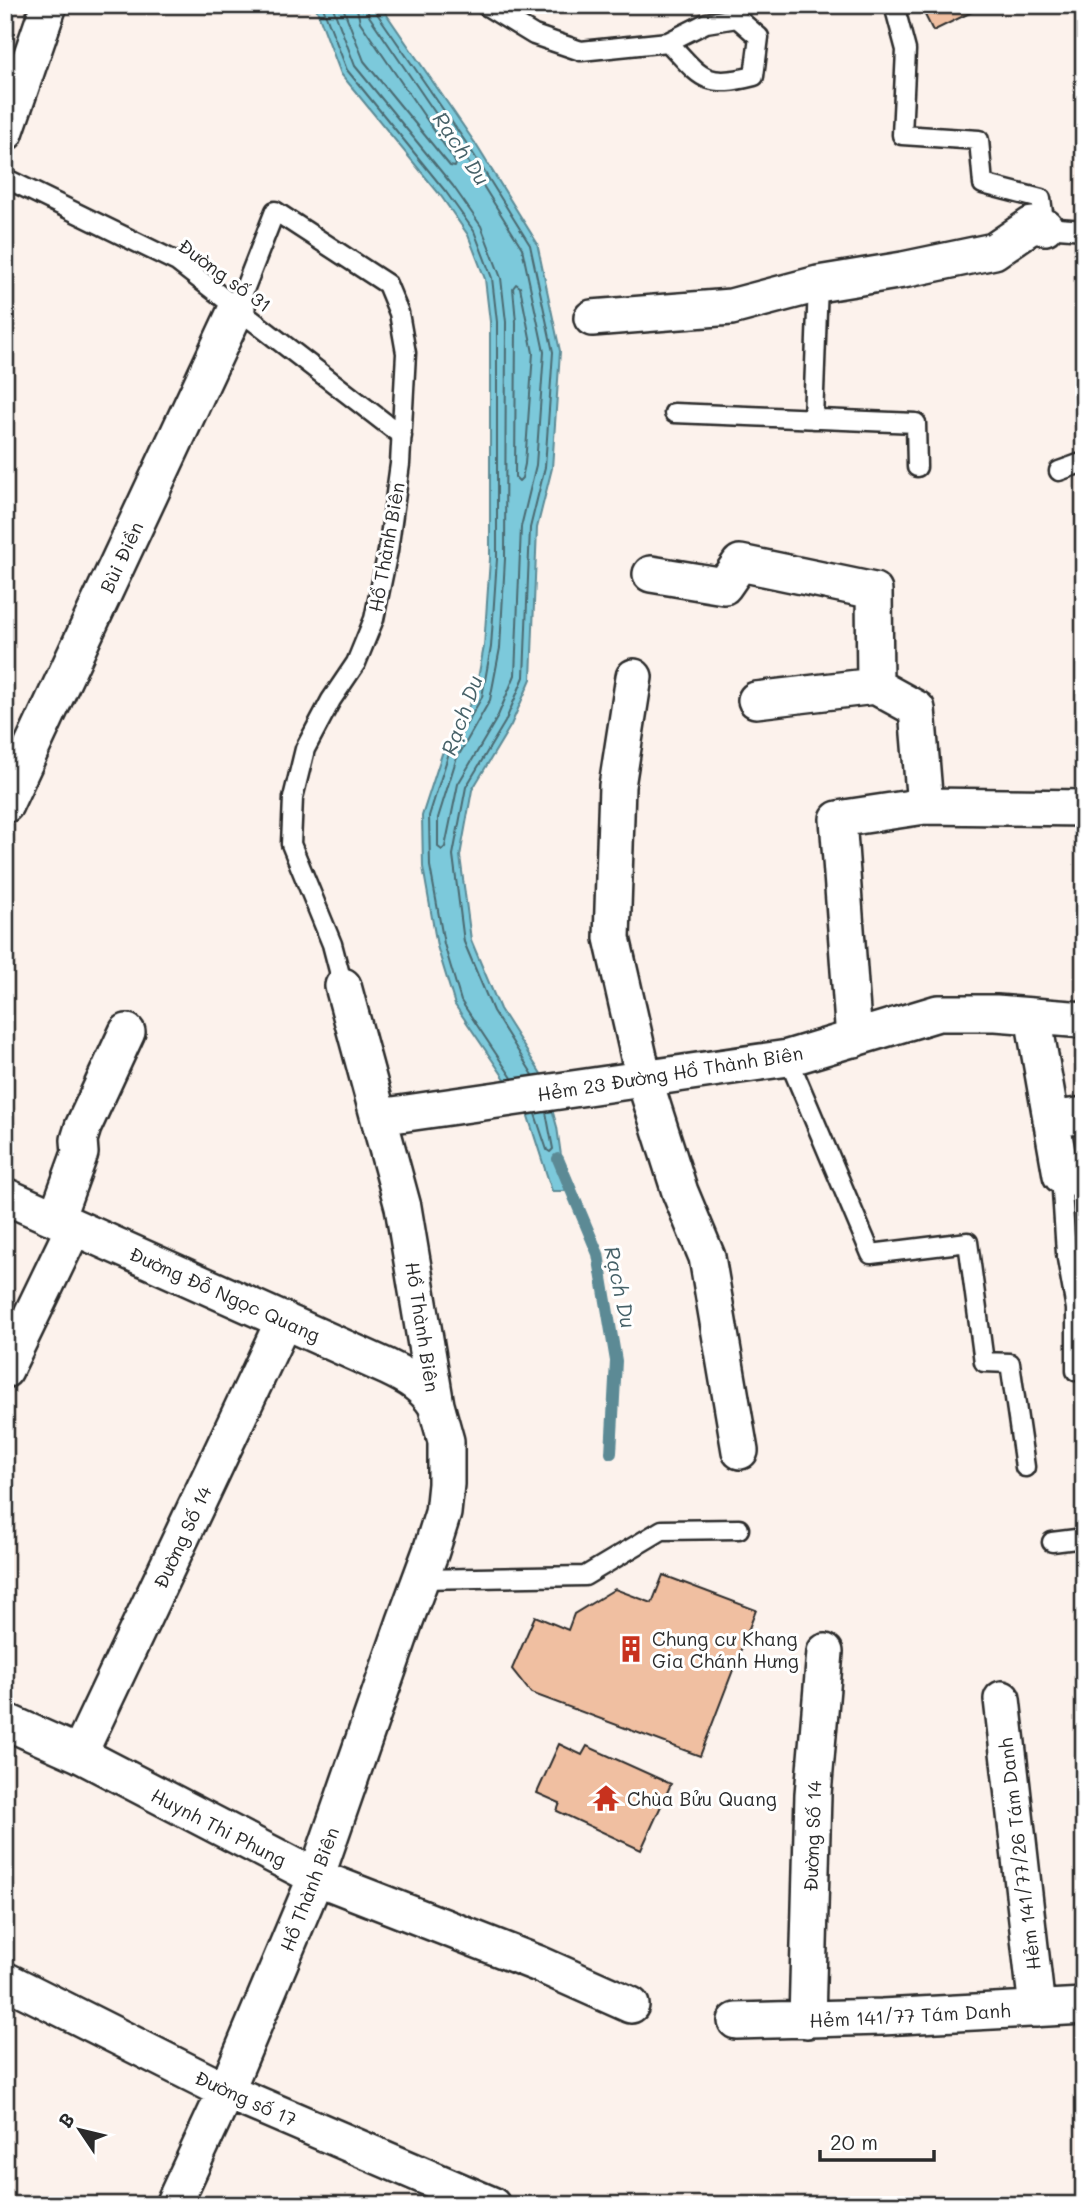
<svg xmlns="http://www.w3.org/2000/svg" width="1089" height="2210" viewBox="0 0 1089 2210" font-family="Mali,sans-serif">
<rect width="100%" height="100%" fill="#fcf2ec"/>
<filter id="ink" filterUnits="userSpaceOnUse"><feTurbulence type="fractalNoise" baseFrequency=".0143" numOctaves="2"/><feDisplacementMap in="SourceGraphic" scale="14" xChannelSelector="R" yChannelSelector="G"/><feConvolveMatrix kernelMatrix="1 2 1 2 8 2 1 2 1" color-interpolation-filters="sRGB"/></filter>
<g filter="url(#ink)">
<path fill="#7cc9db" stroke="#5c8a95" stroke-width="2" d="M315,5H380L475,143L537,243L560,351L552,468L537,528L531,679L511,725L472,790L460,856L471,940L500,1009L543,1077L557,1127L566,1191H552L526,1110L455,1005L437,946L423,867L422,816L442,754L475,695L484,646L490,559V322L485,279L468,235L441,196L341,74Z"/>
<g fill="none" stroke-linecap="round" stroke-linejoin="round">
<path stroke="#4b6a71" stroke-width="2" d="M322,5L347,70L446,192L474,231L492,278L497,322V559L491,647L482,697L448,756L429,816L430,866L444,944L461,1001L512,1078
M332,5L355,66L453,186L481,226L501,278L506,322L505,559L500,648L490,700L456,760L438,818V847L442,850L445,847L458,784L497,718L515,675L521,527L536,465L544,352L522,248L462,152L369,16L366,5
M342,5L364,61L450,166L455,167L456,164L453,158L360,22L356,5
M375,5L376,12L469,147L530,245L553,352L545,467L530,528L524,677L505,722L466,787L453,855L464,942L493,1011L533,1075
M516,284L520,287L533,353L525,464L522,478L519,481L515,477L516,322L513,288Z
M535,1114L547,1150L550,1152L553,1149L546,1112"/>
<path stroke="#5c8a95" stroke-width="12" d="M558,1159L598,1254L616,1361L611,1453"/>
</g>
<path fill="#f0bfa1" stroke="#2b2b2b" stroke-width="2" d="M920,5H986L933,31Z
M663,1575L756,1610L700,1756L531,1693L512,1669L535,1616L568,1630L574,1614L615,1589L652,1603Z
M559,1744L582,1755L587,1746L671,1784L641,1850L557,1811L560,1803L537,1793Z"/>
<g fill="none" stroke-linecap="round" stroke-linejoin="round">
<defs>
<path id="lane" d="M485,5L534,35L581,51L668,42L706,23L737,18L759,37L754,76C704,89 701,77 668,42
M894,5L906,50L902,135L979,140L983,184L1041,199L1045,227L1084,230
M5,178L177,262L402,436
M237,308L275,211L387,284L399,313L406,353L400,464L388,551L374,619L356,663L331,700L305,749L293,798L291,844L332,944L343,986
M674,413L916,423L917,467
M813,419L818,284
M1059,471L1084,462
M788,1058L871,1254L968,1242L984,1362L1010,1363L1025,1467
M1061,1175L1066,1253L1076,1309V1371
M1052,1542L1084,1538
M421,1579L585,1576L662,1530L739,1529"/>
<path id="street" d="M5,133L49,5
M592,318L731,307L818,284L903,270L994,251L1032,225L1045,227
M651,574L724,586L740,563L874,591L875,686L917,709L925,806L838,819L854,1039
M634,677L617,786L612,938L644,1079L680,1192L707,1257L740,1451
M756,700L875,686
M5,805L237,308
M925,806L1084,808
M1033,1016L1061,1175L1084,1179
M379,1117L788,1058L938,1013H996L1084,1020
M1051,1120L1084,1115
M5,1196L387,1367C408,1377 423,1385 436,1405
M56,1219L80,1153L79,1140L83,1127L127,1032
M5,1370L74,1227
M1002,1699L1037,2009
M5,1721L79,1754L316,1877L539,1964L631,2005
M79,1754L284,1320
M5,1980L226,2091L492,2205
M807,2020L813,1794L825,1652
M736,2021L882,2017L1084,2006
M173,2205L226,2091L316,1877L405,1621L431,1551L443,1513L446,1484V1441L436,1405L403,1207L343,986"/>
</defs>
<use href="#lane" stroke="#2b2b2b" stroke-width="23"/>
<use href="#street" stroke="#2b2b2b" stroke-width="40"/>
<use href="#lane" stroke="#fff" stroke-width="18"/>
<use href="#street" stroke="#fff" stroke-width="35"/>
</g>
</g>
<defs>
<symbol id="building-bare" viewBox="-9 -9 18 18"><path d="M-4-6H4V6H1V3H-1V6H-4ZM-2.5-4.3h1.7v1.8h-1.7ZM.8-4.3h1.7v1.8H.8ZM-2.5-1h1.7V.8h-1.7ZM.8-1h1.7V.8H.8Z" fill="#c8321e" stroke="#fff" stroke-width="2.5" paint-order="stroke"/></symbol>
<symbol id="temple-bare" viewBox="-9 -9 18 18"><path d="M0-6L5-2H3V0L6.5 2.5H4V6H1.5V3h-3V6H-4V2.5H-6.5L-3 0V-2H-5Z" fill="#c8321e" stroke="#fff" stroke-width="2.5" paint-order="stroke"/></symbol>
</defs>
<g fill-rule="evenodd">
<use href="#building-bare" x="612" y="1630" width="38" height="38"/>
<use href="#temple-bare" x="587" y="1779" width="38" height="38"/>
</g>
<g text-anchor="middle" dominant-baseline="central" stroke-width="6" stroke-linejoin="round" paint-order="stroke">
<g font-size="19" fill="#2b2b2b" stroke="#fff">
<text transform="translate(225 275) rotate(36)">Đường số 31</text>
<text transform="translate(386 547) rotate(-80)">Hồ Thành Biên</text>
<text transform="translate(121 557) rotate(-65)">Bùi Điền</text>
<text transform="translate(670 1073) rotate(-9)">Hẻm 23 Đường Hồ Thành Biên</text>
<text transform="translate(225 1294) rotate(24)">Đường Đỗ Ngọc Quang</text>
<text transform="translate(423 1327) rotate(81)">Hồ Thành Biên</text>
<text transform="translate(182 1537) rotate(-65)">Đường Số 14</text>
<text transform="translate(219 1827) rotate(27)">Huynh Thi Phung</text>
<text transform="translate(812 1836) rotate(-88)">Đường Số 14</text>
<text transform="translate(1019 1854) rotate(-97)">Hẻm 141/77/26 Tám Danh</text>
<text transform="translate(309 1889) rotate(-69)">Hồ Thành Biên</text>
<text transform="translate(910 2015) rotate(-3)">Hẻm 141/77 Tám Danh</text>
<text transform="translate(246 2098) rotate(24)">Đường số 17</text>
</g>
<g font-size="19" fill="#2b2b2b" stroke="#fff" text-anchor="start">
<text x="652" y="1638">Chung cư Khang<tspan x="652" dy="22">Gia Chánh Hưng</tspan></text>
<text x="627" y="1798">Chùa Bửu Quang</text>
</g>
<g font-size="21" font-style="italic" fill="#476269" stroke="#fff">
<text transform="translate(462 148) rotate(56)">Rạch Du</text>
<text transform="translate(461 715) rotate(-70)">Rạch Du</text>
<text transform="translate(621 1287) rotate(78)">Rạch Du</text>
</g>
</g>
<rect width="1089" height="2210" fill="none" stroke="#fff" stroke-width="28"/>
<rect x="14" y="14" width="1061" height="2182" fill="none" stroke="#2b2b2b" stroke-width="2.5" filter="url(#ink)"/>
<g transform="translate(80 2130) rotate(305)" stroke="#ffffff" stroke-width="5" paint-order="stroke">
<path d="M0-5L12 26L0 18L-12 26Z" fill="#2b2b2b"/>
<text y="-10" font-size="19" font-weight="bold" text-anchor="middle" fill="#2b2b2b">B</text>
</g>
<path d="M820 2150v10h114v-10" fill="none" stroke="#2b2b2b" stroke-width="3.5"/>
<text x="830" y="2150" font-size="21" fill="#2b2b2b" stroke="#ffffff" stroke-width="5" paint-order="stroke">20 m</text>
</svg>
